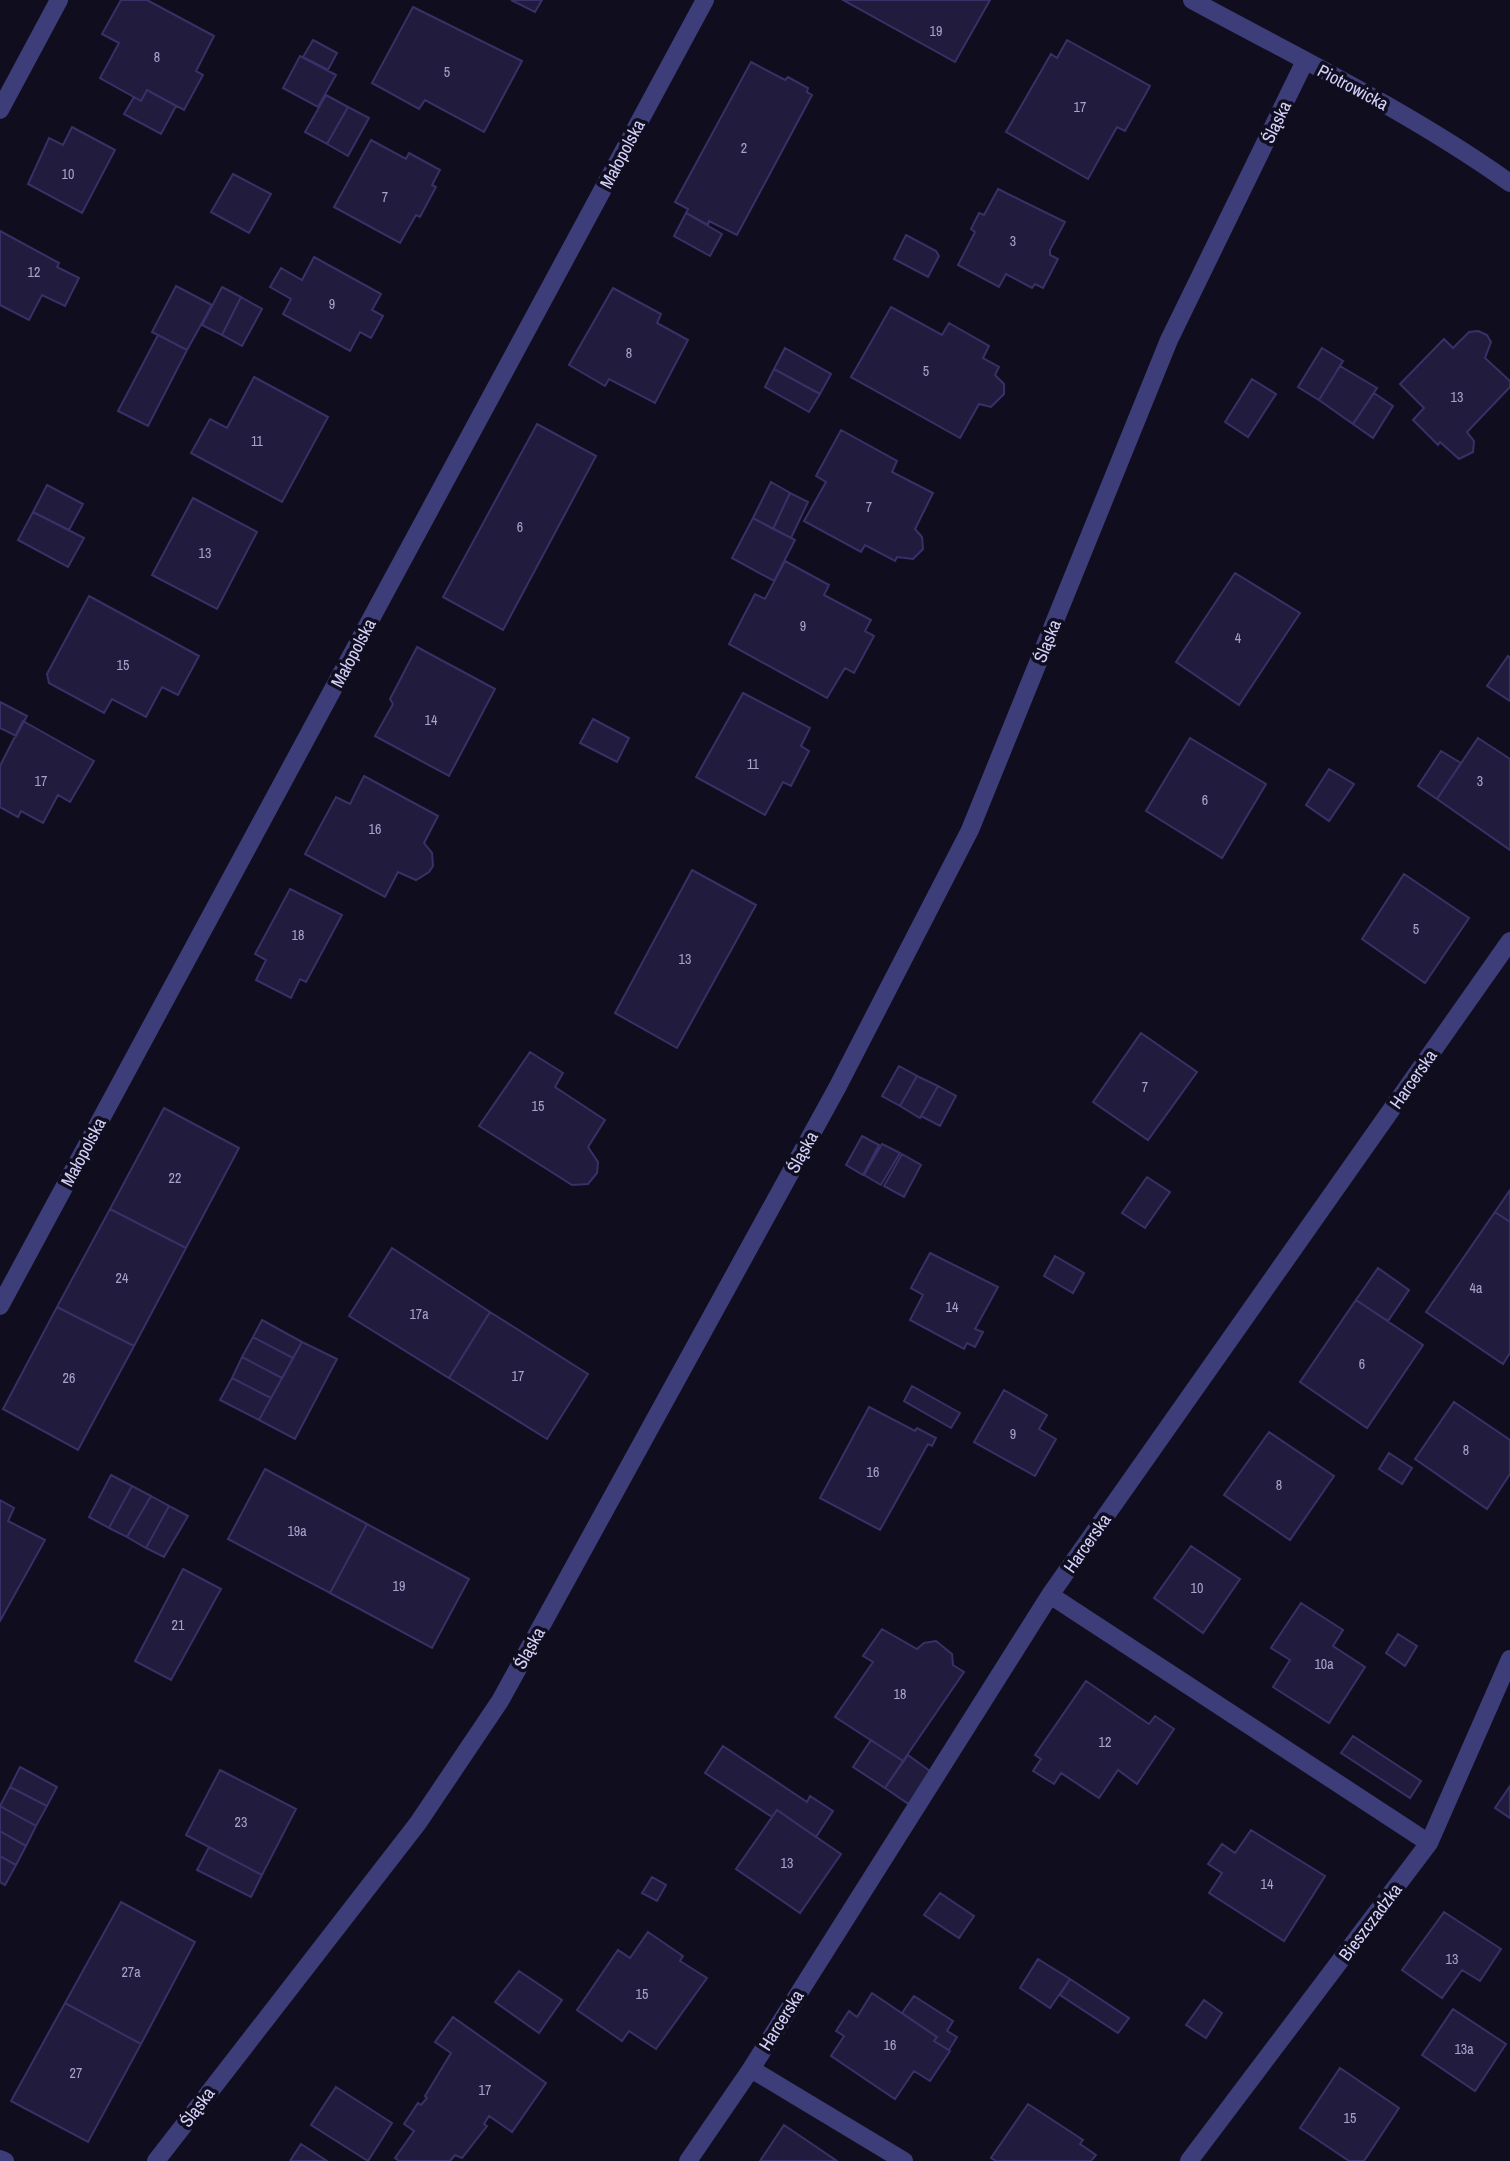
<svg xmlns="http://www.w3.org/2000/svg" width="1510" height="2161" viewBox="0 0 1510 2161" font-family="'Archivo Narrow',sans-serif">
<rect width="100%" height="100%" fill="#100e1e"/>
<path fill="#211c3d" stroke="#393067" stroke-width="2" d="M121,0H147L214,36L196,71L203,75L184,110L147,90L141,101L100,78L119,43L102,34Z
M511,0H542L535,12Z
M843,0H990L955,62Z
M413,7L522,61L484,132L425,100L419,109L372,83Z
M313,40L337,53L328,70L303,57Z
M1067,40L1150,86L1125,131L1117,127L1088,179L1006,132L1051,54L1057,58Z
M300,56L336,75L318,107L283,88Z
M751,62L785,80L788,77L808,88L807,92L812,95L737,235L709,221L708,225L686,213L688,209L675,202Z
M147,90L176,106L161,134L124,114L134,97L141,101Z
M326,95L348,107L327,144L305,132Z
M348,107L369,118L348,156L327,144Z
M72,127L115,150L82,213L28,184L49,138L63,145Z
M371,140L406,159L409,153L440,170L432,185L436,187L420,217L416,215L400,243L334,207Z
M233,174L271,194L249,233L211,212Z
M998,189L1065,222L1050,250V255L1058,259L1043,288L1035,284L1032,288L1006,274L999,287L958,265L975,232L971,229L979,213L984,215Z
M686,213L722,234L710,256L674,236Z
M0,231L59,263L57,267L79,278L65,306L42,295L29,320L0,305Z
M906,235L936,251L939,256L928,277L894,259Z
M314,257L381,294L372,310L383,316L371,338L360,332L350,351L283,314L291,299L270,287L281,268L302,280Z
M176,286L212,305L187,350L152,332Z
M222,287L241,297L222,335L202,325Z
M613,288L661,314L657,323L688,340L655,403L609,379L605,386L569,365Z
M241,297L262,309L242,346L222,335Z
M891,307L942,335L949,323L989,346L983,358L999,367L995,375L1004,384V394L991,407L979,404L960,438L851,377Z
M1478,331L1487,335L1491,342L1485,358L1510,381V387L1467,432L1474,441L1473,452L1459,459L1440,442L1438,445L1413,420L1424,408L1400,384L1444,339L1453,348L1469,332Z
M158,335L187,350L148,426L118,411Z
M785,348L831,374L820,394L774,369Z
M1322,348L1343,361L1319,400L1298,387Z
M1340,366L1377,388L1353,424L1319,400Z
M774,369L820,394L809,412L765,387Z
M254,377L328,417L282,502L191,453L210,419L227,428Z
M1252,379L1276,394L1248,437L1225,422Z
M1374,393L1393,406L1373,438L1353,424Z
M537,424L596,456L503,630L443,597Z
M841,430L897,461L892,472L933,493L915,529L922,537L923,549L913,559L897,557L895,561L865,545L861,552L804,521L826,482L816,476Z
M771,482L790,493L773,529L753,518Z
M47,485L83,504L69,530L33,512Z
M790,493L808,502L791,538L773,529Z
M193,498L257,532L217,609L152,575Z
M33,512L84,538L68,567L18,540Z
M753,518L795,540L774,581L732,558Z
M785,561L829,585L824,595L871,620L865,631L874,636L854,673L845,668L827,698L729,644L755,594L765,599Z
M1235,573L1300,613L1239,705L1176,662Z
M89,596L199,656L178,695L162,687L146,717L112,699L104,713L49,683L47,674Z
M417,647L495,689L449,776L375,736L393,704L390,699Z
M1508,656L1510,658V701L1487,686Z
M743,693L810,728L801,746L809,751L791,786L783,782L765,815L696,777Z
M0,702L27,716L16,736L0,728Z
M593,719L629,738L617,762L580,743Z
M23,721L94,761L70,802L58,795L43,823L21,811L18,817L0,807V766Z
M1190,738L1266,784L1222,858L1146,811Z
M1478,738L1510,759V850L1437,799Z
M1441,751L1461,763L1437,799L1418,786Z
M1329,769L1354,784L1329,821L1306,805Z
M364,776L438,816L424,843L432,853L433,866L429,872L416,880L398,872L385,897L305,854L336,797L350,804Z
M692,870L756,905L677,1048L615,1013Z
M1404,874L1469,918L1425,983L1362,939Z
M290,889L342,915L306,982L300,979L291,998L256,980L266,960L255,954Z
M1141,1033L1197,1072L1148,1140L1093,1102Z
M530,1052L563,1073L555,1087L605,1120L588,1147L598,1162L597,1173L588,1184L572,1185L479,1126Z
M899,1066L917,1076L900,1106L882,1096Z
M917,1076L938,1086L920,1118L900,1106Z
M938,1086L956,1096L940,1126L921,1116Z
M164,1108L239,1148L186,1248L110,1209Z
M862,1136L879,1145L863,1175L846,1165Z
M882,1144L900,1153L881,1185L864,1175Z
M902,1154L921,1165L904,1197L884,1186Z
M1147,1177L1170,1192L1145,1228L1122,1213Z
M1510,1190V1222L1495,1212Z
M110,1209L186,1248L134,1346L57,1307Z
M1495,1212L1510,1222V1353L1503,1364L1426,1312Z
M392,1248L490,1312L449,1378L349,1316Z
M930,1253L998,1287L975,1329L983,1332L975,1347L967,1343L964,1349L910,1320L923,1295L911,1288Z
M1055,1256L1084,1273L1073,1293L1044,1276Z
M1378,1268L1409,1290L1388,1321L1356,1300Z
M1356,1300L1423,1345L1367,1428L1300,1382Z
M57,1307L134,1346L78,1450L3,1409Z
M490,1312L588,1374L547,1439L449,1378Z
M262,1320L302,1342L293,1358L253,1337Z
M253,1337L293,1358L282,1378L242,1357Z
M302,1342L337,1359L295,1439L259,1420Z
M242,1357L282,1378L271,1398L232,1378Z
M232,1378L271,1398L259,1420L220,1400Z
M912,1386L960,1413L951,1428L904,1401Z
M1004,1390L1047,1415L1039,1429L1056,1439L1035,1476L974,1442Z
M1454,1402L1510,1440V1474L1487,1509L1415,1459Z
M869,1407L915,1431L917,1428L936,1438L932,1446L928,1444L880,1530L820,1498Z
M1269,1432L1334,1476L1290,1540L1224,1495Z
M1389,1453L1412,1468L1402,1484L1379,1469Z
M265,1469L367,1524L330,1593L228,1539Z
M111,1475L132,1486L109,1528L89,1517Z
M132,1486L151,1496L127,1537L109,1528Z
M151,1496L169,1506L146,1548L127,1537Z
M0,1500L14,1508L8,1521L45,1540L0,1621Z
M169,1506L188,1516L164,1557L146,1548Z
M367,1524L469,1579L432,1648L330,1593Z
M1191,1546L1240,1579L1203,1633L1154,1598Z
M183,1569L221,1589L171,1680L135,1661Z
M1301,1603L1343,1630L1333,1646L1365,1667L1329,1723L1273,1687L1290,1660L1271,1648Z
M882,1629L917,1649L924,1643L936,1641L952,1654L953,1665L964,1672L903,1761L835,1717L873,1662L863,1656Z
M1398,1634L1417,1646L1405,1666L1386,1653Z
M1086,1681L1149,1724L1155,1716L1174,1729L1137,1784L1118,1770L1099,1798L1061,1773L1054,1784L1033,1771L1041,1759L1035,1755Z
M1353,1736L1421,1781L1410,1798L1341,1753Z
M871,1740L903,1761L885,1788L853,1767Z
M723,1746L807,1802L810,1796L833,1811L816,1837L777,1810L772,1817L705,1773Z
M908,1755L934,1774L913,1807L885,1788Z
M20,1767L57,1787L47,1806L10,1787Z
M220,1770L296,1809L262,1875L186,1835Z
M1510,1786V1818L1495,1808Z
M10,1787L47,1806L36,1826L0,1806Z
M0,1806L36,1826L26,1846L0,1831Z
M777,1810L841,1854L800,1913L736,1869Z
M1251,1830L1325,1876L1284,1941L1209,1893L1222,1873L1208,1864L1222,1844L1235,1853Z
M0,1831L26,1846L16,1865L0,1856Z
M209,1847L262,1875L251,1897L197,1870Z
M0,1856L16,1865L5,1885L0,1882Z
M652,1877L666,1885L657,1901L642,1893Z
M940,1893L974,1916L959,1938L924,1915Z
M121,1902L195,1942L141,2044L65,2003Z
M1444,1912L1501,1949L1480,1981L1462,1970L1442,1998L1402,1970Z
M648,1932L683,1956L680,1961L707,1978L656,2049L629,2031L622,2041L577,2010L618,1950L630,1958Z
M1038,1959L1070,1979L1050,2008L1020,1988Z
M519,1971L562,2000L539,2033L495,2002Z
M1070,1979L1129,2018L1118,2033L1060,1995Z
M872,1993L937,2037L934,2041L950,2051L930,2081L914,2071L895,2099L831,2056L844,2036L836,2031L849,2011L857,2017Z
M914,1996L953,2021L947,2031L957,2037L949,2050L934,2041L937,2037L902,2013Z
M1204,2000L1222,2013L1206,2038L1186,2025Z
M65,2003L141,2044L88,2142L11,2101Z
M1453,2009L1506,2044L1475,2091L1422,2055Z
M453,2017L546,2083L512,2132L489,2116L484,2124L487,2126L462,2158L455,2155L450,2161H399L395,2158L414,2131L404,2124L418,2103L421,2105L427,2098L425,2096L451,2053L435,2042Z
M1340,2068L1399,2108L1364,2161H1349L1300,2128Z
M336,2087L392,2123L368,2161L311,2125Z
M1028,2104L1083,2140L1080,2144L1096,2155L1091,2161H996L991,2158Z
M784,2125L837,2161H760Z
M301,2144L327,2161H290Z"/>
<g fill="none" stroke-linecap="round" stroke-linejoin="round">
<path stroke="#3d3d79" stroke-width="18" d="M1192,0C1299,58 1410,112 1510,183
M0,110L59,0
M0,1306L705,0
M1050,1595L1429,1843
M751,2069L904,2161
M0,2159L5,2161
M156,2161L418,1823L500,1701L837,1088L970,830L1169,340L1305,61
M688,2161L751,2069L1050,1595L1510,941
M1189,2161L1429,1843L1510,1659"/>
</g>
<g text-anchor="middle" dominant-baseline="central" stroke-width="7" stroke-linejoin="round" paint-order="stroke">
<g font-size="14" fill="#a6a3cc">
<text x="936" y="31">19</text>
<text x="157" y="57">8</text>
<text x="447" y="72">5</text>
<text x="1080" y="107">17</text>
<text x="744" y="148">2</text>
<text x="68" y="174">10</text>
<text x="385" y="197">7</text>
<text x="1013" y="241">3</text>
<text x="34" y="272">12</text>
<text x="332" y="304">9</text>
<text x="629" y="353">8</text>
<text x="926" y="371">5</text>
<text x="1457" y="397">13</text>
<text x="257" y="441">11</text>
<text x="869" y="507">7</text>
<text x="520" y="527">6</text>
<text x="205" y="553">13</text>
<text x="803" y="626">9</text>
<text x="1238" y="638">4</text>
<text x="123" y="665">15</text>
<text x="431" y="720">14</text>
<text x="753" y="764">11</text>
<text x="41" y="781">17</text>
<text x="1480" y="781">3</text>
<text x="1205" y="800">6</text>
<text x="375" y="829">16</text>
<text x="1416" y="929">5</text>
<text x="298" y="935">18</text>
<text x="685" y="959">13</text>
<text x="1145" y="1087">7</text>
<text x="538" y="1106">15</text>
<text x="175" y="1178">22</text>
<text x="122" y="1278">24</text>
<text x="1476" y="1288">4a</text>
<text x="952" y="1307">14</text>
<text x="419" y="1314">17a</text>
<text x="1362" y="1364">6</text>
<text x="518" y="1376">17</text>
<text x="69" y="1378">26</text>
<text x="1013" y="1434">9</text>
<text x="1466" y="1450">8</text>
<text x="873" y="1472">16</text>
<text x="1279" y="1485">8</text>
<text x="297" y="1531">19a</text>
<text x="399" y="1586">19</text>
<text x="1197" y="1588">10</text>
<text x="178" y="1625">21</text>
<text x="1324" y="1664">10a</text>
<text x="900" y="1694">18</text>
<text x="1105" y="1742">12</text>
<text x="241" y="1822">23</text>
<text x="787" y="1863">13</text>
<text x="1267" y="1884">14</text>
<text x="1452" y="1959">13</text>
<text x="131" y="1972">27a</text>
<text x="642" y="1994">15</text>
<text x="890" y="2045">16</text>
<text x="1464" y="2049">13a</text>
<text x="76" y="2073">27</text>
<text x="485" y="2090">17</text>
<text x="1350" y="2118">15</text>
</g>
<g font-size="18" fill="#d3d0fb" stroke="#100e1e">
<text transform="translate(1353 87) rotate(28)">Piotrowicka</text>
<text transform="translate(1276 122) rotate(-64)">Śląska</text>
<text transform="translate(622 154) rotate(-62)">Małopolska</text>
<text transform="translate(1047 641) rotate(-68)">Śląska</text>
<text transform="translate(353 653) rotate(-62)">Małopolska</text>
<text transform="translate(1413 1079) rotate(-55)">Harcerska</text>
<text transform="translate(83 1152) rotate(-62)">Małopolska</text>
<text transform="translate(802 1152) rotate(-61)">Śląska</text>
<text transform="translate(1087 1543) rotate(-55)">Harcerska</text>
<text transform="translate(529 1648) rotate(-61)">Śląska</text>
<text transform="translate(1370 1922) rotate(-53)">Bieszczadzka</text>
<text transform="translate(781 2020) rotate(-58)">Harcerska</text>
<text transform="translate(197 2107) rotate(-53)">Śląska</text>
</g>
</g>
</svg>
